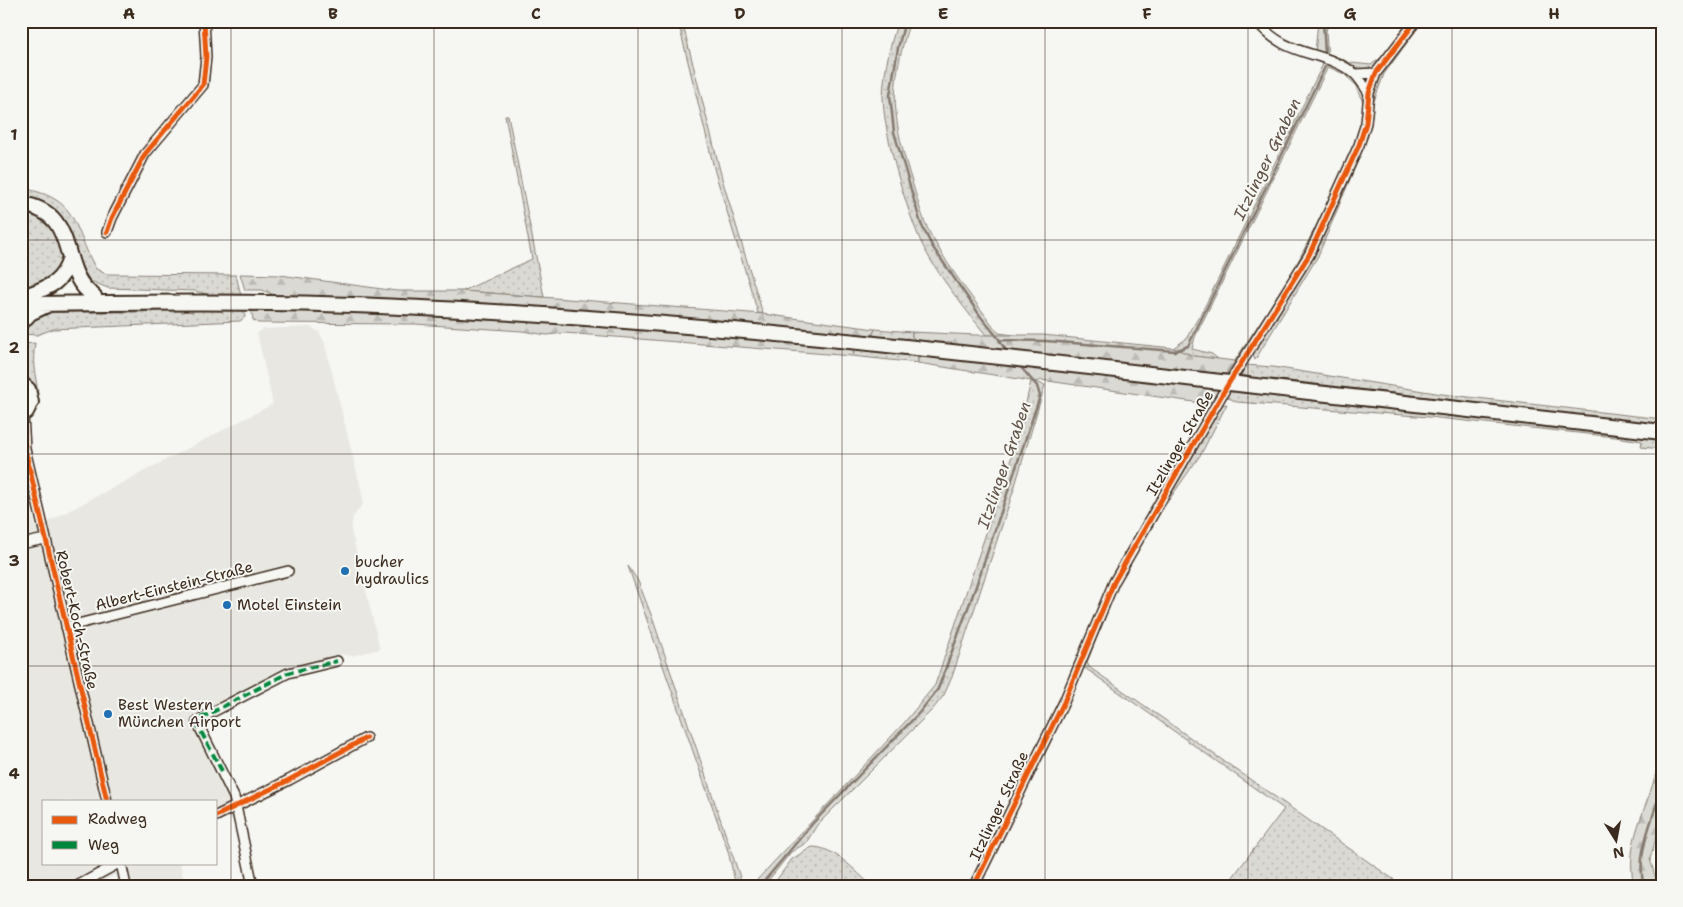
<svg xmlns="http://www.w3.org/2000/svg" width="1683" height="907" viewBox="0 0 1683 907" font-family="'Shantell Sans',sans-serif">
<defs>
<pattern id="grass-dots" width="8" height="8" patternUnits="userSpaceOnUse" patternTransform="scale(1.25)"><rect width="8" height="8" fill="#dad9d3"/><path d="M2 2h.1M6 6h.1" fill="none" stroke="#bcbab5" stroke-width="1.8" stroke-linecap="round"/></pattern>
<pattern id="forest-firs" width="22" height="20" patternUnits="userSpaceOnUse" patternTransform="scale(1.25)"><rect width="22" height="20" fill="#dad9d3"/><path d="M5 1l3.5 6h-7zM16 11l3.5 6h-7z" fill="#bcbab5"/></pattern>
</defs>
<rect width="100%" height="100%" fill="#f6f6f2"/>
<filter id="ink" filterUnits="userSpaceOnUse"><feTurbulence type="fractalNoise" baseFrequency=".02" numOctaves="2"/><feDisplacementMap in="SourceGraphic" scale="10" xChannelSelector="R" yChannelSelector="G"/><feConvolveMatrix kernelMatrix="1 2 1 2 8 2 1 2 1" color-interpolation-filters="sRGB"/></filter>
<g filter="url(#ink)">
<path fill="#e8e7e2" d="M310,327L319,332L324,341L362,493L363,504L353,517L351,530L380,649L351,656L342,654L287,670L191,721L233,805L232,820L228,817L216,823V801H44V863H180L185,886H118L115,875L94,886H21V462L36,528L273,404L257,333L263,329Z"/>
<path fill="url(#grass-dots)" stroke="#8a8278" d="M678,21H682L723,182L763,314L758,313L715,172Z
M898,21H910C888,90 892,118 913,185C919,205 924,225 935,242C952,273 975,301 996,330L999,333L1021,336L986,335C965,309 930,266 918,235C904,201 883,131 883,96C884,70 890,45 898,21Z
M1409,21H1413L1377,69C1358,72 1345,65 1328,59L1327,53L1351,63L1371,65L1382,57Z
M1419,21H1423L1384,74L1373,104C1366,82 1406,38 1419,21Z
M1290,50L1345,71L1359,83L1366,99L1362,131L1298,269L1230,374H1226L1291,275L1336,187L1352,152L1363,117L1364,104L1357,90V86L1344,74L1328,67L1195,337L1192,349L1212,354L1218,359L1194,356L1173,348L1186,339L1206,304L1323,64Z
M1371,108L1373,109L1368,136L1318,256L1255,360L1252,353L1289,294Z
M505,115H508L544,297L463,291L532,259Z
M21,188C80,198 72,226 96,269L107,274L236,275L241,296L209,295L195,291L108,288L90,281L77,258L68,230L21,199Z
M21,210L45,218L63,246V263L52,279L27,291H21Z
M214,307H244L245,317L240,321L53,329L37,335L22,334C25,322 35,316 46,312H140Z
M875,329L912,332V337L917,341L872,336Z
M35,343C34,351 33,360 34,367C36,385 43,402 31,417L29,416L21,367V344Z
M852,347L918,354V363L852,356L854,354Z
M1245,365L1273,367L1442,394L1662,419V425L1260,379L1238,374Z
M1031,381L1045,385L1014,489L952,677L944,695L933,709L817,825L806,843L791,852L764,886H748L755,882L904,723L935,685L1018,438Z
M1230,389L1662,436V449L1641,447L1642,441L1615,437L1429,417L1237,402L1227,397Z
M1227,404L1201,454L1150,527L1121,578L1087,662L1089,667L1403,886H1226L1284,809L1082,666L1120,577L1221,405Z
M628,566L638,581L652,617L743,886H736L728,851Z
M812,847C835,847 855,871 872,886H772L792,859Z"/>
<path fill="url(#forest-firs)" stroke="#8a8278" d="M1318,21H1329L1326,31L1328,59L1315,53Z
M240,274L280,275L397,291H463L763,314L875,329L872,336C674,317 476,306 277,296L262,290H245Z
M251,307L552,320L852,347L854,354L852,356L565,333L547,335L522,331L415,324L258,323L253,320Z
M912,332L976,335H1043L1173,348L1194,356L1235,361L1226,374H1220L917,341L912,337Z
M918,354L1219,388L1213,402H1194L1041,380L1038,382L918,363Z
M1657,769L1662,770V817L1650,859L1658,886H1634C1624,840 1647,812 1657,769Z"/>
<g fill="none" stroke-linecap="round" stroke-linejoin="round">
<path stroke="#857a71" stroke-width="2.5" d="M905,21L898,48L890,95L894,132L921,224L932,246L981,317L999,339
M1323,21L1325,54
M1007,352L999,340L1046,341L1175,351L1188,346L1325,67
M760,886L813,823L919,713L938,689L975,589L1040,396L1037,386L1019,365
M1644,886C1636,858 1649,829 1657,803L1662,796"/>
<defs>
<path id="street" d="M1257,21C1286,59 1324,49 1355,74C1360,79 1365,87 1369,93
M1355,74L1376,73
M107,232L112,218L145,154L203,85L206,57L204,21
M23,415L25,449L107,801
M21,544L45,539
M66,627L288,571
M216,816L289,780L366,738
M121,863L126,886
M77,886L119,863
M253,886L234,797L197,722L205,716L288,673L337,661
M974,886L1064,702L1114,582L1227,386L1309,255L1359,145L1366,123L1369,93L1376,73L1416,21"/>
<path id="secondary" d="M21,382L29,389L32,402L27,412L21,416"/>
<path id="primary" d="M21,204C82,213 56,271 94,296
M28,295C50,287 63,282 70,258
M21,304C121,303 221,301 321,304C620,313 916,347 1212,381
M21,323L30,313L47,305
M1247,385L1662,432"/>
</defs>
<use href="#street" stroke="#3b2a1e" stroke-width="12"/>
<use href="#secondary" stroke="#3b2a1e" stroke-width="16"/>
<use href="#primary" stroke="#3b2a1e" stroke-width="18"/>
<use href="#street" stroke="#f6f6f2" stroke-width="9"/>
<use href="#secondary" stroke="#f6f6f2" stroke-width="12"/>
<use href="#primary" stroke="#f6f6f2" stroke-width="14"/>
<defs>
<path id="primary-bridge" d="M1212,381L1247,385"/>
</defs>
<use href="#primary-bridge" stroke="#3b2a1e" stroke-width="18" stroke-linecap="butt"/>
<use href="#primary-bridge" stroke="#f6f6f2" stroke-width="14"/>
<path stroke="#00873e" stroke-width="4" stroke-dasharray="8 4" stroke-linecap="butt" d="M222,771L198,726L199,719L288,673L337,661"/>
<defs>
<path id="cycleway" d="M107,232L112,218L145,154L203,85L206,57L204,21
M23,415L25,449L107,801
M216,816L289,780L366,738
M974,886L1064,702L1114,582L1227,386L1309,255L1359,145L1366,123L1369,93L1376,73L1416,21"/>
</defs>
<use href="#cycleway" stroke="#f6f6f2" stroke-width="8"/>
<use href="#cycleway" stroke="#e8590c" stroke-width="5"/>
</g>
</g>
<path fill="none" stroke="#3b2a1e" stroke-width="1" stroke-opacity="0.55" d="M231,21V886M434,21V886M638,21V886M842,21V886M1045,21V886M1248,21V886M1452,21V886M21,240H1662M21,454H1662M21,666H1662"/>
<g fill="#1f6fb2" stroke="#f6f6f2" stroke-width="2">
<circle cx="345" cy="571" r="5"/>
<circle cx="227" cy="605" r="5"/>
<circle cx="108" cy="714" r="5"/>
</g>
<g text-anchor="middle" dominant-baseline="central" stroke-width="4" stroke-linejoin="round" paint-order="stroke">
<g font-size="15" fill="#3b2a1e" stroke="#f6f6f2">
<text transform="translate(1180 443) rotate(-60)">Itzlinger Straße</text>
<text transform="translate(174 586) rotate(-14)">Albert-Einstein-Straße</text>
<text transform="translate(77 620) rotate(77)">Robert-Koch-Straße</text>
<text transform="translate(999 806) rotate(-65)">Itzlinger Straße</text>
</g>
<g font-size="15" fill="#3b2a1e" stroke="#f6f6f2" text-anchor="start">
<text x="355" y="562">bucher<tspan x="355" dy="17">hydraulics</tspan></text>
<text x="237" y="605">Motel Einstein</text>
<text x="118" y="705">Best Western<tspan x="118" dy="17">München Airport</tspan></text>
</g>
<g font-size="16" font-style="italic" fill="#605248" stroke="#f6f6f2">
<text transform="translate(1267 159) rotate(-64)">Itzlinger Graben</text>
<text transform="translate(1004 465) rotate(-71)">Itzlinger Graben</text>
</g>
</g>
<rect width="1683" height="907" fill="none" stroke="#f6f6f2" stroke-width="55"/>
<rect x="42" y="800" width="175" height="65" fill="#f6f6f2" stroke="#aba49d"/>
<rect x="52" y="816" width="25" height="8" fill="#e8590c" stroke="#aba49d"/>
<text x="88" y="824" font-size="15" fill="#3b2a1e">Radweg</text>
<rect x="52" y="841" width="25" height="8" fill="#00873e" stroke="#aba49d"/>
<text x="88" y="850" font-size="15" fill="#3b2a1e">Weg</text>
<g transform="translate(1616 840) rotate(169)" stroke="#f6f6f2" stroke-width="4" paint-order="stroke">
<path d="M0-4L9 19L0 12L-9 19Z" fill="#3b2a1e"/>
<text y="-8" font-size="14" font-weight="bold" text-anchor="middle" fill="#3b2a1e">N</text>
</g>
<rect x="28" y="28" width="1628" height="852" fill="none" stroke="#3b2a1e" stroke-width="2"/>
<g font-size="16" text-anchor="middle" font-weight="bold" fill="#3b2a1e">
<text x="129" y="19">A</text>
<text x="333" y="19">B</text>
<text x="536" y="19">C</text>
<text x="740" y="19">D</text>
<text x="943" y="19">E</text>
<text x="1147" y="19">F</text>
<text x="1350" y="19">G</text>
<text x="1554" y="19">H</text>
<text x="14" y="140">1</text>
<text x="14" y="353">2</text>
<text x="14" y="566">3</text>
<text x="14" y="779">4</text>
</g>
</svg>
